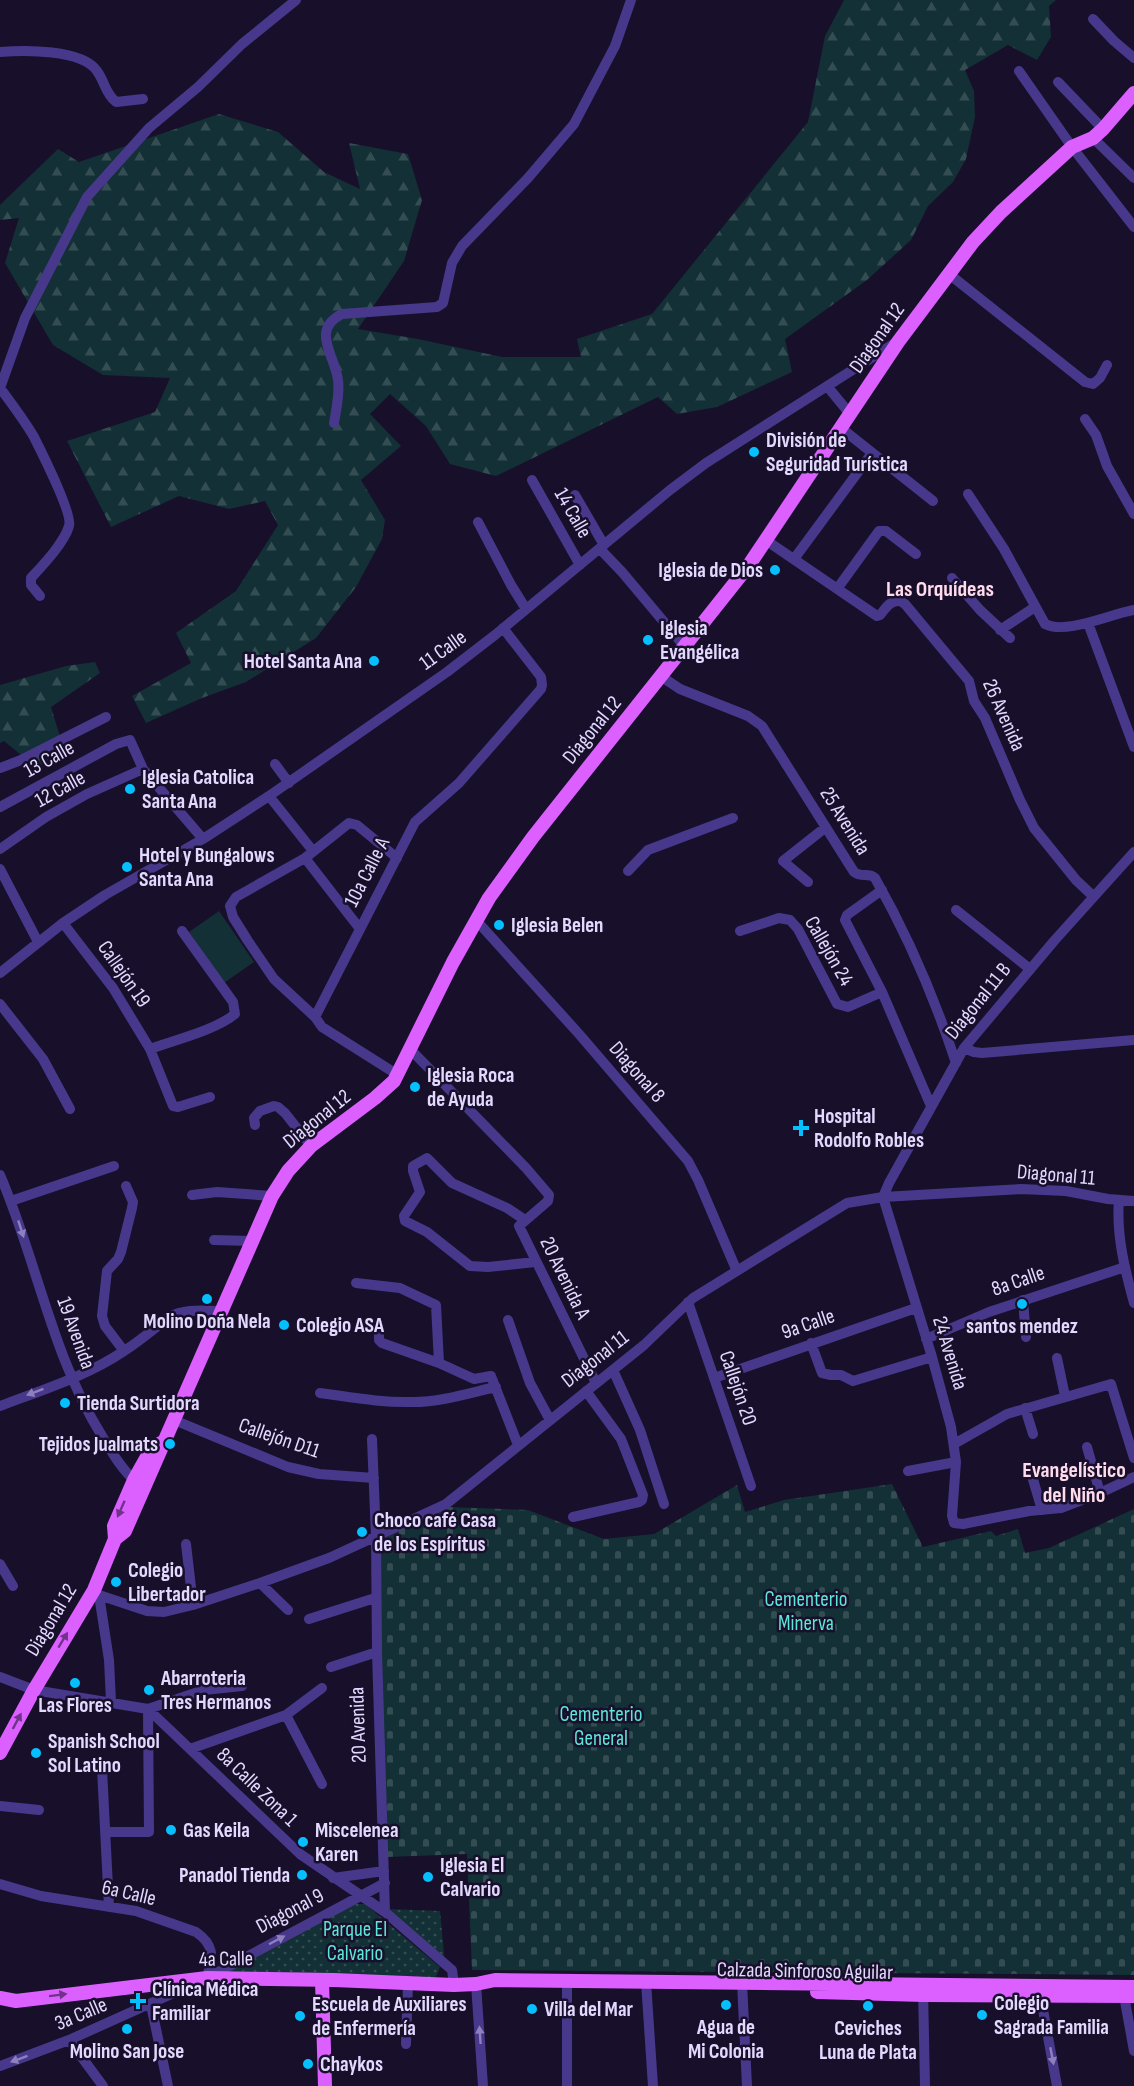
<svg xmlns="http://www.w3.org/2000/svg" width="1134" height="2086" viewBox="0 0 1134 2086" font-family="'Sofia Sans Condensed',sans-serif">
<defs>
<pattern id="grass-dots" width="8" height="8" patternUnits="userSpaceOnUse" patternTransform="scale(1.5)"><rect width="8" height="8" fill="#123035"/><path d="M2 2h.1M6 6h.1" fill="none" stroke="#344d53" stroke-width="1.8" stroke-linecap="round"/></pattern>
<pattern id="forest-firs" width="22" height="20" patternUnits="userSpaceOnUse" patternTransform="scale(1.5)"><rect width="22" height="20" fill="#123035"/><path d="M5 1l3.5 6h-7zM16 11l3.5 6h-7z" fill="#344d53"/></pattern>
<pattern id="cemetery-stones" width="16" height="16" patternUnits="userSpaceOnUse" patternTransform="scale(1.5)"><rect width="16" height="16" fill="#123035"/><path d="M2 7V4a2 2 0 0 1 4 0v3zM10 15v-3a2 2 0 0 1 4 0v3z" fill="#344d53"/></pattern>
</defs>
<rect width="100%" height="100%" fill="#180f2a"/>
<path fill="url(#grass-dots)" d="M351,1904H365L440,1967L436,1977L232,1971L229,1966Z
M387,1909L440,1911L445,1964Z"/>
<path fill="url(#forest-firs)" d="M844,0H1056L1049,6L1051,37L1037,60L1008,45L965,70L974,91L975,117L966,159L953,182L928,206L911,240L867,280L785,339L792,372L717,407L677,414L658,397L496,476L450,464L426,426L390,394L370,414L401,446L361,480L385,520L382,539L356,587L316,638L246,682L202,698L146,723L132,696L191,663L176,633L236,591L278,525L265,501L229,509L179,496L111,527L67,441L155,412L170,378L103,375L53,345L5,263L19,218L0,220V205L58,149L79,162L219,114L278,132L324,172L360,189L349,143L408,154L422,200L404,261L358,329L418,339L502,357H581L577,339L652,314L808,122L825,36Z
M95,662L100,673L51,707L65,753L37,768L4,741L0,743V685L66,666Z"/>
<path fill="url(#cemetery-stones)" d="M892,1484L923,1547L991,1531L996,1536L1018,1529L1025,1553L1049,1548L1134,1509V1975L472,1970L467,1854L387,1857L377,1541L446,1507L528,1510L604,1539L654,1534L737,1485L745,1512L784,1500Z"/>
<path fill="#123035" d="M219,911L254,962L224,983L189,932Z"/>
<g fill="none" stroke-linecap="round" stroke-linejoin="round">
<path stroke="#48388b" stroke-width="10" d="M1093,19L1114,41L1134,58
M0,52C24,50 82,49 97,71C105,82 105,93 116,102L143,99
M1019,71L1072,147L1134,227
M1058,82L1103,129
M1093,138L1134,178
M949,274L1085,382L1093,384L1100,378L1107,365
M827,386L850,414
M0,388L25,318L87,197L149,128L198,87L242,44L296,0
M0,388C12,404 24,420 34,437C41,451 73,514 69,526C64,543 43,565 31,578V585L40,596
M1085,419L1096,435L1107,466L1134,514
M334,423C336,410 340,394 338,380C335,355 310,330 342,314L437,307L443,303L452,263L462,246L528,178L574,124L615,46L631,0
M841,428L933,501
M532,480L580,565
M968,494L1004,549L1045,624C1066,635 1110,614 1134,610
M575,495L604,545
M478,522L511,585L526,609
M767,541L877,616L880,615C886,608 890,600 900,601L905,604L969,681L974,701L985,718L1020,800L1034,828L1076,880L1093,896
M600,549L622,572L685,647
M794,559L872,453
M952,578L980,610L1010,638
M837,589L879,531H886L916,554
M1088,623L1134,747
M1000,630L1035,607
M662,677L680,689L748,716L762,726L854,872C861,878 869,872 875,878C908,936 935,999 956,1063
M275,764L289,783
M0,768L21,760L106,717
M269,796L313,851
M0,807L116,744L130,740L143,769L203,839
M0,849L46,817L87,794L143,769
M305,858L360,929
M397,858L357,825L349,823L305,858L236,897L230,906L233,917L248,941L274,979L315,1017L322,1027L398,1075
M0,869L38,942
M628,871L648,850L733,818
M808,882L783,861L826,827
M882,890L847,915L845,920L882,992L931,1106
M956,910L1030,969
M476,920L579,1034L688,1161L698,1180L736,1269
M63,923L113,988L150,1049L173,1106L178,1107L210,1097
M740,931L779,918L790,920L798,929L837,1004L848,1007L882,992
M0,973L63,923L105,895L203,839L269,796L447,672L495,635L670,490L706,463L895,343
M0,1004L43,1059L70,1109
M315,1017L415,822L459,783L541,689L542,685L541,677L503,628
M964,1048L974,1052L982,1053L1134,1040
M150,1049C175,1040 216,1030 235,1014L233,1002L182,931
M410,1049L526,1168L549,1195L548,1201L519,1226L596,1383
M255,1125L254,1118L260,1111L274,1106L278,1107L285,1113L311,1146
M0,1175C37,1261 52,1356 102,1436C112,1453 123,1471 138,1484
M192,1195L217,1192L272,1196
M883,1197L932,1357L951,1427L956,1462L952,1516L954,1523L963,1524L1029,1511L1061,1508L1100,1493L1134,1477
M883,1197L889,1183L964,1048L1054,941L1134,852
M1119,1200C1116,1235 1125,1270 1134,1303
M11,1201L114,1166
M525,1220L507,1208L452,1183L427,1158L413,1166V1171L420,1192L404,1216L405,1221L427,1232L470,1266L488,1267L535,1262
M214,1240L252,1241
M356,1283L400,1288L436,1305L439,1363
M1023,1300L1026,1337
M688,1302L751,1486
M508,1320L530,1383L550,1420
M379,1333V1340L382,1343L439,1363L474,1379L491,1376L518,1445
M926,1339L989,1312L1125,1267
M811,1343L822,1373L831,1375H841L853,1381L932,1357
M124,1351L105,1326L102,1316L107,1271L118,1259L121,1252L132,1208L133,1202L126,1186
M1057,1358L1065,1396
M613,1370L640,1430L664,1504
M714,1378L916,1308
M320,1393C350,1397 382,1403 413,1402C441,1402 469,1393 496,1387
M0,1406C42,1390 87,1376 124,1351C140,1341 155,1328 169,1317C186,1308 204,1311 222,1311
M1025,1408L1033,1434
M174,1420L288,1467L319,1474L374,1478
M372,1439L376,1537L377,1652L385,1912
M954,1444L1007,1414L1111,1384L1134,1458
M1087,1447L1100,1493
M908,1471L956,1462
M1032,1476L1042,1510
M573,1517L639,1502L642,1500L643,1495L621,1439L586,1391
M186,1544L193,1605
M0,1564L13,1586
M260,1583L288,1610
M94,1590L99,1595L147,1611L164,1612L193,1605L260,1583L329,1558L446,1504L644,1345L693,1298L847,1203L883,1197L1021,1189L1066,1191L1108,1199L1134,1201
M99,1595L109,1660L111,1702
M309,1619L375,1598
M331,1667L377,1652
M0,1677L34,1690L148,1709L300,1854L385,1912L452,1970L454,1985
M148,1709L204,1690L242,1686
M286,1715L322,1784
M190,1749L286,1715L322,1688
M102,1769L109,1907
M0,1806L39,1810
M105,1832H149L148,1709
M333,1878L384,1871
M0,1884L41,1896L136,1911L196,1932C216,1946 212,1957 207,1978
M567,1982V2086
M646,1982L653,2086
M742,1982L747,2086
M476,1984L483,2086
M923,1988L925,2086
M1039,1988L1057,2086
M1123,1990L1134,2051
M151,2005L168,2086
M69,2040L103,2086
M406,2044L408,1983
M0,2066L69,2040L207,1978L385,1883"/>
<path stroke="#dc60ff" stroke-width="14" d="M115,1539L125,1531L272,1196L288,1171L311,1146L375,1098L394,1081L453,962L489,898L533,837L749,565L898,342L973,242L1001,212L1072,147L1093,138L1103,129L1134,93
M0,1753L34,1690L94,1590L115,1539L114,1526L134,1480L152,1448L163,1442
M322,1980L325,2086
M817,1992L923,1995L1134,1996
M0,1998L16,2001L207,1978L334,1980L454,1985L476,1984L495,1980L1134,1987"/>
</g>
<defs><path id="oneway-solid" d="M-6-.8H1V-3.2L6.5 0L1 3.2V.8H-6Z" transform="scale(1.5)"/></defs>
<g fill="#8e80bf">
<use href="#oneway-solid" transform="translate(21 1229) rotate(72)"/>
<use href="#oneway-solid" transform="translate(35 1392) rotate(159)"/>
<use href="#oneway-solid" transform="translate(277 1940) rotate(-28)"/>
<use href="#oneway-solid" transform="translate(480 2035) rotate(-94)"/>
<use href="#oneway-solid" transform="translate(1052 2056) rotate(79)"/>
<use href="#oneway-solid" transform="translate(19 2059) rotate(160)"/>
</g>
<g fill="#70338a">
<use href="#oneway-solid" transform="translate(121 1509) rotate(114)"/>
<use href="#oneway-solid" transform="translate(63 1640) rotate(-59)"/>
<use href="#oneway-solid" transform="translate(17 1721) rotate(-62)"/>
<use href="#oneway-solid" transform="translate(58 1995) rotate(-7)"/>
</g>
<g fill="#05bfff" stroke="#180f2a" stroke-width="2">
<circle cx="754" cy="452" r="6"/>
<circle cx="775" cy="570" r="6"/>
<circle cx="648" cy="640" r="6"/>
<circle cx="374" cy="661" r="6"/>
<circle cx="130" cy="789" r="6"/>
<circle cx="127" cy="867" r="6"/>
<circle cx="499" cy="925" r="6"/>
<circle cx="415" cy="1087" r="6"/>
<path d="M798 1119h6v6h6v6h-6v6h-6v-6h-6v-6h6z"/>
<circle cx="207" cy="1299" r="6"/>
<circle cx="1022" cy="1304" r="6"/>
<circle cx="284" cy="1325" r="6"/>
<circle cx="65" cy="1403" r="6"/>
<circle cx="170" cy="1444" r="6"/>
<circle cx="362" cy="1532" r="6"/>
<circle cx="116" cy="1582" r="6"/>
<circle cx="75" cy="1683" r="6"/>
<circle cx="149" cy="1690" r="6"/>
<circle cx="36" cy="1753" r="6"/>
<circle cx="171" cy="1830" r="6"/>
<circle cx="303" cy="1842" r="6"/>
<circle cx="302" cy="1875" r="6"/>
<circle cx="428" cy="1877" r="6"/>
<path d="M135 1992h6v6h6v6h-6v6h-6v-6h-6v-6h6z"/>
<circle cx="726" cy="2005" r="6"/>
<circle cx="868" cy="2006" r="6"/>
<circle cx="532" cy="2009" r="6"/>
<circle cx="982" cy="2015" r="6"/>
<circle cx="300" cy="2016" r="6"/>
<circle cx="127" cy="2029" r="6"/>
<circle cx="308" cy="2064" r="6"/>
</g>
<g text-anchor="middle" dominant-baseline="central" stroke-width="5" stroke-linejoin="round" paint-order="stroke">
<g font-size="21" fill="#e3d9ff" stroke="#180f2a">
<text transform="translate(877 338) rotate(-55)">Diagonal 12</text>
<text transform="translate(573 513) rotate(60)">14 Calle</text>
<text transform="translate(443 650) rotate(-36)">11 Calle</text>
<text transform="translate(1004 715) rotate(66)">26 Avenida</text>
<text transform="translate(592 730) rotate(-51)">Diagonal 12</text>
<text transform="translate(49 759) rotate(-29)">13 Calle</text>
<text transform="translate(60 789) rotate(-29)">12 Calle</text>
<text transform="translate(845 821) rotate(58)">25 Avenida</text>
<text transform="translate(367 872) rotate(-63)">10a Calle A</text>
<text transform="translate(829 951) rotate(60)">Callejón 24</text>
<text transform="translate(124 974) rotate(55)">Callejón 19</text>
<text transform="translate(978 1001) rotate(-51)">Diagonal 11 B</text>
<text transform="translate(637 1072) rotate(49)">Diagonal 8</text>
<text transform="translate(317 1119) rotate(-39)">Diagonal 12</text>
<text transform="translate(1056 1175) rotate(5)">Diagonal 11</text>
<text transform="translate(565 1278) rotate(64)">20 Avenida A</text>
<text transform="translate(1018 1281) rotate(-19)">8a Calle</text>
<text transform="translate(808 1324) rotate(-19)">9a Calle</text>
<text transform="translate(76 1333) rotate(70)">19 Avenida</text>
<text transform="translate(950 1353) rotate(73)">24 Avenida</text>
<text transform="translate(595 1359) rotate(-38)">Diagonal 11</text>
<text transform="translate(738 1388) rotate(71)">Callejón 20</text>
<text transform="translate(279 1438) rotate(19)">Callejón D11</text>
<text transform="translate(51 1620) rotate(-59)">Diagonal 12</text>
<text transform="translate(358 1725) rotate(-92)">20 Avenida</text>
<text transform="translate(257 1787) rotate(44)">8a Calle Zona 1</text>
<text transform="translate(129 1893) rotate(13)">6a Calle</text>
<text transform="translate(290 1911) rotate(-28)">Diagonal 9</text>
<text transform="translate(226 1959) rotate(-1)">4a Calle</text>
<text transform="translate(805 1971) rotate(1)">Calzada Sinforoso Aguilar</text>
<text transform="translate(81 2014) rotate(-23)">3a Calle</text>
</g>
<g font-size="21" font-weight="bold" fill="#e3d9ff" stroke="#180f2a" text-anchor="start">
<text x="766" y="440">División de<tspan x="766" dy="24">Seguridad Turística</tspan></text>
<text x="763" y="570" text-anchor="end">Iglesia de Dios</text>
<text x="660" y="628">Iglesia<tspan x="660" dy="24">Evangélica</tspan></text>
<text x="362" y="661" text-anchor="end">Hotel Santa Ana</text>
<text x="142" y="777">Iglesia Catolica<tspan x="142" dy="24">Santa Ana</tspan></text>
<text x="139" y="855">Hotel y Bungalows<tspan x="139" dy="24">Santa Ana</tspan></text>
<text x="511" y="925">Iglesia Belen</text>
<text x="427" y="1075">Iglesia Roca<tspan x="427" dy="24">de Ayuda</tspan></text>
<text x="814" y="1116">Hospital<tspan x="814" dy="24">Rodolfo Robles</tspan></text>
<text x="207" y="1321" text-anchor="middle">Molino Doña Nela</text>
<text x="296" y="1325">Colegio ASA</text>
<text x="1022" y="1326" text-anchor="middle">santos mendez</text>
<text x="77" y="1403">Tienda Surtidora</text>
<text x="158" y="1444" text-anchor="end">Tejidos Jualmats</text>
<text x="374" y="1520">Choco café Casa<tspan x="374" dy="24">de los Espíritus</tspan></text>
<text x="128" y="1570">Colegio<tspan x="128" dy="24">Libertador</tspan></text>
<text x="161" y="1678">Abarroteria<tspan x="161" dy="24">Tres Hermanos</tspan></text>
<text x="75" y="1705" text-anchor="middle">Las Flores</text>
<text x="48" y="1741">Spanish School<tspan x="48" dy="24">Sol Latino</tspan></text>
<text x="183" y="1830">Gas Keila</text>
<text x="315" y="1830">Miscelenea<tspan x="315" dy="24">Karen</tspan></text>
<text x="440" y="1865">Iglesia El<tspan x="440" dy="24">Calvario</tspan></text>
<text x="290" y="1875" text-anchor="end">Panadol Tienda</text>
<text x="152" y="1989">Clínica Médica<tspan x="152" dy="24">Familiar</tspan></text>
<text x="994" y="2003">Colegio<tspan x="994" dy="24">Sagrada Familia</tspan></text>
<text x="312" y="2004">Escuela de Auxiliares<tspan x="312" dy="24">de Enfermería</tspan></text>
<text x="544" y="2009">Villa del Mar</text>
<text x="726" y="2027" text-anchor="middle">Agua de<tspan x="726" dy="24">Mi Colonia</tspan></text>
<text x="868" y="2028" text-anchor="middle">Ceviches<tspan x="868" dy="24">Luna de Plata</tspan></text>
<text x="127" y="2051" text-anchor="middle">Molino San Jose</text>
<text x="320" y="2064">Chaykos</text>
</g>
<g font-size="21" fill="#5de6d9" stroke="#180f2a">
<text x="806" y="1599">Cementerio<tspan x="806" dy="24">Minerva</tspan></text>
<text x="601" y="1714">Cementerio<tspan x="601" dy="24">General</tspan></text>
<text x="355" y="1929">Parque El<tspan x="355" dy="24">Calvario</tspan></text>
</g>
<g font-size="22" font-weight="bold" fill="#ffdbec" stroke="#180f2a">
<text x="940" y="589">Las Orquídeas</text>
<text x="1074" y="1470">Evangelístico<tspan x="1074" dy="25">del Niño</tspan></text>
</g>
</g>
</svg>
